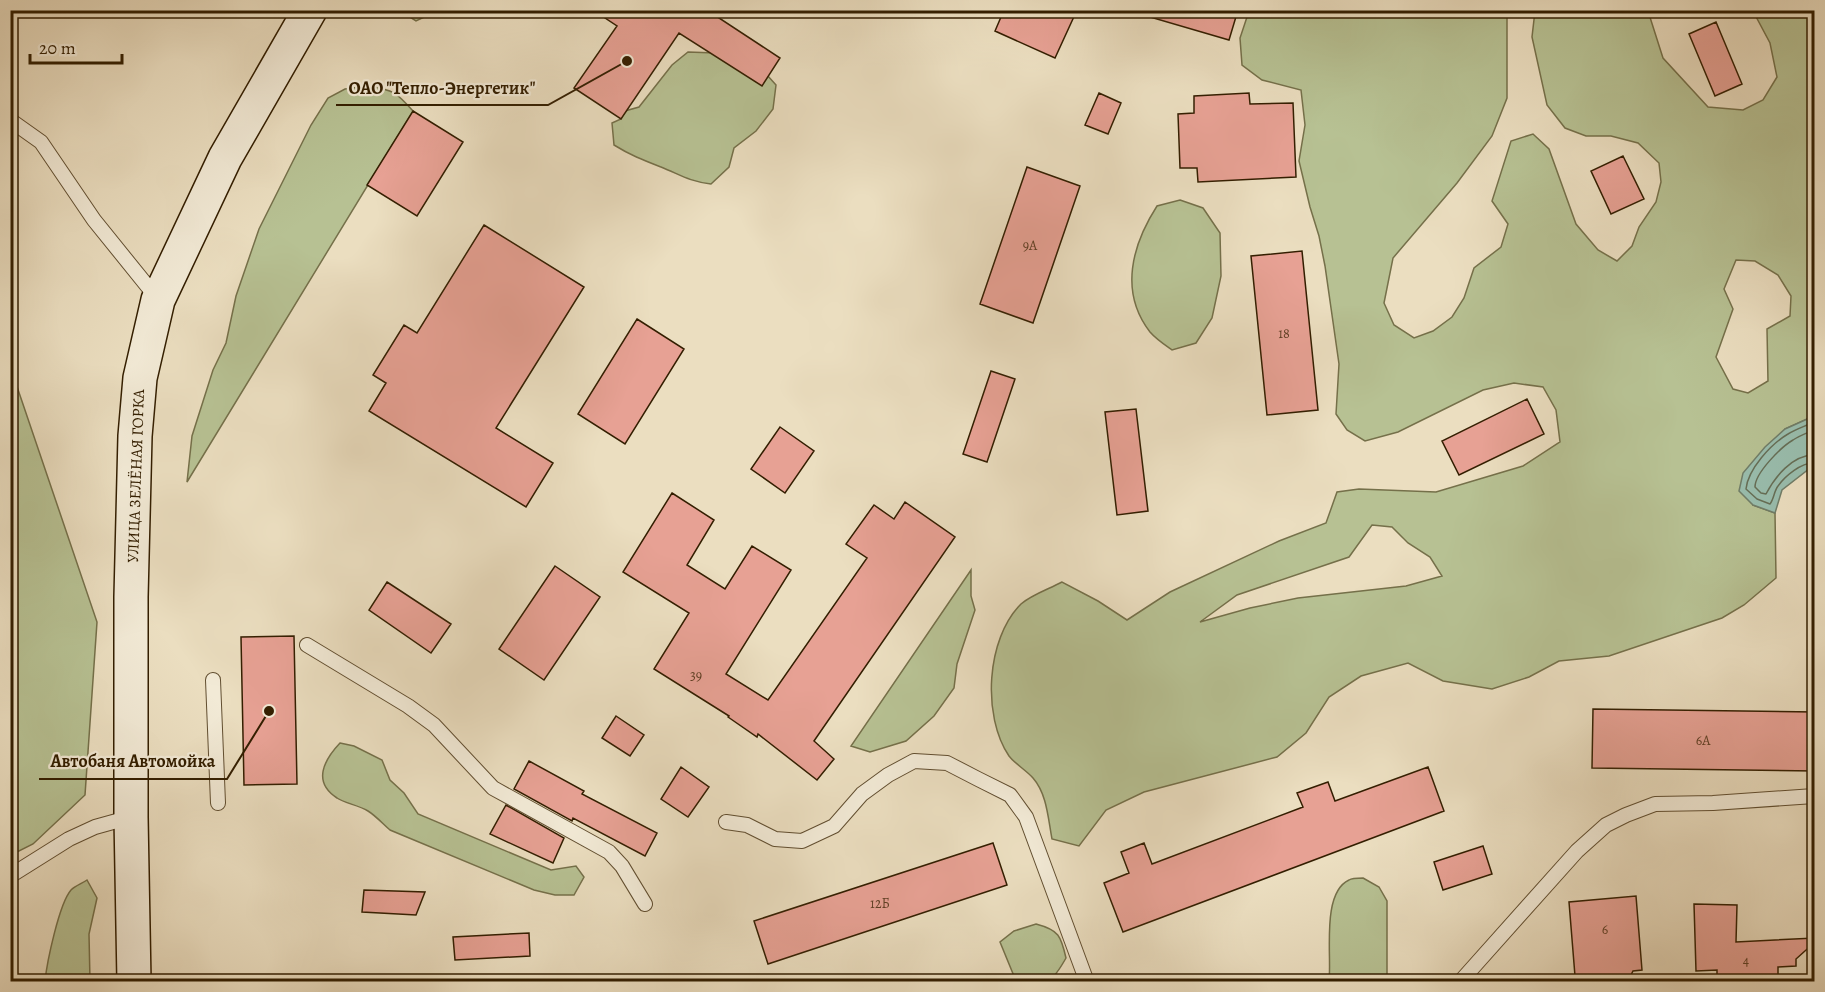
<svg xmlns="http://www.w3.org/2000/svg" width="1825" height="992" viewBox="0 0 1825 992" font-family="Alegreya,serif">
<rect width="100%" height="100%" fill="#ebdec0"/>
<filter id="stains"><feTurbulence type="fractalNoise" baseFrequency=".00333" numOctaves="4"/><feColorMatrix values="0 0 0 0 .2 0 0 0 0 .09 0 0 0 0 .02 0 0 0 .5 -.17"/></filter>
<radialGradient id="worn" r=".72"><stop offset=".6" stop-color="#630" stop-opacity="0"/><stop offset="1" stop-color="#630" stop-opacity=".3"/></radialGradient>
<path fill="#b7c193" stroke="#75704a" stroke-width="1.5" fill-rule="evenodd" d="M400,11H433L431,14L416,21Z
M1249,11H1507V98L1492,136L1457,183L1393,258L1384,303L1394,325L1414,338L1433,331L1452,317L1464,298L1474,268L1501,247L1508,224L1492,201L1511,141L1533,134L1549,149L1576,224L1598,250L1617,261L1632,246L1639,227L1656,202L1661,182L1659,163L1638,143L1611,136H1586L1565,128L1547,105L1532,37L1535,11H1648L1663,58L1708,107L1743,110L1763,100L1777,77L1770,43L1753,11H1814V213L1809,222L1814,226V416L1785,429L1753,505L1775,513L1776,578L1744,605L1722,618L1609,656L1559,661L1529,677L1492,689L1443,681L1408,663L1361,676L1329,697L1306,733L1277,757L1144,792L1106,810L1079,846L1052,839C1048,818 1047,794 1033,778C1026,770 1015,764 1009,756C982,716 986,639 1021,604C1031,595 1049,589 1062,582L1098,601L1127,620L1170,592L1279,541L1326,523L1337,492L1359,489L1436,492L1523,466L1560,442L1556,410L1543,387L1514,383L1483,390L1398,432L1365,441L1347,430L1336,414L1339,364L1325,266L1319,236L1310,207L1299,161L1305,125L1301,90L1262,80L1242,65L1240,38ZM1736,260L1755,261L1778,275L1791,296L1790,316L1767,329L1768,381L1748,393L1733,389L1716,357L1733,309L1724,289ZM1372,525L1392,527L1408,543L1430,557L1442,576L1406,586L1298,598L1250,608L1200,622L1237,595L1349,557Z
M688,52L715,53L759,66L776,85L773,109L756,131L734,148L729,167L711,184C688,181 681,175 661,167C643,160 630,155 614,145L612,123L621,119L625,111L639,107L672,65Z
M368,86C394,90 396,92 413,111L187,482L192,436L213,370L226,343L236,296L259,229L311,125L328,98L345,89Z
M1180,200L1203,208L1220,233L1221,276L1212,318L1196,343L1172,350C1165,345 1156,339 1150,332C1119,292 1132,245 1157,206Z
M10,366L97,622L85,795L33,844L11,855Z
M971,570V596L975,610L957,664L954,688L934,716L906,741L870,752L851,746Z
M340,743L354,746L382,760L390,780L404,793L418,814L551,870L576,866L584,877L574,895H555L534,890L390,830C383,824 376,816 368,811C358,805 344,803 337,798C312,782 324,760 340,743Z
M1363,878L1379,887L1387,901V981H1329C1332,956 1321,893 1349,880C1352,878 1359,878 1363,878Z
M87,880L97,898L89,934L90,981H45C47,962 59,904 71,890C75,886 83,883 87,880Z
M1036,924C1059,930 1061,936 1066,958C1049,988 1048,982 1016,981L1000,942L1014,931Z
M666,976L715,981H716H648Z"/>
<path fill="#99bdad" stroke="#707d68" stroke-width="1.5" d="M1814,416V468L1809,469L1782,490L1775,513L1753,505L1739,491L1743,473L1765,447L1785,429Z"/>
<g fill="none" stroke-linecap="round" stroke-linejoin="round">
<path stroke="#666e56" stroke-width="1.5" d="M1814,422C1806,426 1796,429 1788,434C1771,444 1748,469 1746,489L1757,499L1770,504C1774,499 1774,491 1778,486C1785,476 1802,462 1814,463
M1814,430C1807,433 1799,436 1793,440C1781,447 1755,473 1755,487L1761,493L1766,494C1775,477 1792,455 1814,455"/>
</g>
<path fill="#e7a194" stroke="#331e00" stroke-width="1.5" d="M593,10H707L780,58L762,86L679,33L621,119L574,88L617,26Z
M1004,10H1077L1055,58L995,31Z
M1151,10H1238L1229,40L1150,17Z
M1716,22L1742,84L1715,96L1689,34Z
M1099,93L1121,103L1108,134L1085,125Z
M1249,93L1250,104L1293,103L1296,177L1198,182L1197,168H1180L1178,114L1194,113V96Z
M413,111L463,142L417,216L367,185Z
M1623,156L1644,199L1611,214L1591,171Z
M1027,167L1080,186L1033,323L980,304Z
M484,225L584,287L496,428L553,463L526,507L369,411L386,383L373,375L404,325L417,333Z
M1302,251L1318,410L1267,415L1251,256Z
M637,319L684,349L625,444L578,414Z
M991,371L1015,379L987,462L963,454Z
M1527,399L1544,434L1459,475L1442,441Z
M1136,409L1148,511L1117,515L1105,412Z
M780,427L814,451L785,493L751,469Z
M672,493L714,520L687,565L725,589L752,546L791,570L726,674L768,700L867,558L846,544L874,505L894,519L905,502L955,537L814,741L834,759L817,780L758,734L757,737L728,717L729,716L654,669L689,613L623,572Z
M555,566L600,597L544,680L499,649Z
M387,582L451,624L431,653L369,610Z
M294,636L297,784L244,785L241,637Z
M1593,709L1815,712V771L1592,768Z
M616,716L644,735L630,756L602,738Z
M529,761L584,791L582,794L657,833L645,856L573,818L572,821L514,789Z
M681,767L709,787L688,817L661,799Z
M1428,767L1444,811L1123,932L1104,883L1129,873L1121,852L1144,843L1152,864L1303,807L1297,793L1328,782L1335,801Z
M506,805L564,838L553,863L490,834Z
M993,843L1007,885L768,964L754,921Z
M1483,846L1492,874L1443,890L1434,862Z
M364,890L425,892L416,915L362,912Z
M1636,896L1642,970L1633,971L1628,981H1588L1585,976H1575L1569,902Z
M1694,904L1737,905L1736,942L1815,938V942L1796,959V966L1778,967V981H1717V970L1696,971Z
M529,933L530,956L455,960L453,937Z"/>
<g fill="none" stroke-linecap="round" stroke-linejoin="round">
<defs>
<path id="lane" d="M10,120L41,142L94,220L157,298
M307,645L408,706L434,725L493,788L609,852L622,866L645,904
M213,680L218,803
M726,822L747,825L775,839L802,841L834,826L862,794L888,775L914,761L947,763L978,779L1010,795L1026,817L1087,982
M10,876L69,839L95,827L131,817
M1460,982L1577,851L1606,825L1626,815L1655,804L1713,803L1814,796"/>
<path id="secondary" d="M134,982L131,817V597L135,436L140,378L158,300L225,158L310,10"/>
</defs>
<use href="#lane" stroke="#614e30" stroke-width="16"/>
<use href="#secondary" stroke="#331e00" stroke-width="36"/>
<use href="#lane" stroke="#f2ead6" stroke-width="14"/>
<use href="#secondary" stroke="#f2ead6" stroke-width="33"/>
</g>
<g text-anchor="middle" dominant-baseline="central" stroke-width="4.5" stroke-linejoin="round" paint-order="stroke">
<g font-size="14" fill="#603f25">
<text x="1030" y="245">9А</text>
<text x="1284" y="333">18</text>
<text x="696" y="675">39</text>
<text x="1703" y="740">6А</text>
<text x="880" y="903">12Б</text>
<text x="1605" y="929">6</text>
<text x="1746" y="960">4</text>
</g>
<g font-size="16" fill="#331e00" stroke="#f2ead6">
<text transform="translate(136 476) rotate(-88)">УЛИЦА ЗЕЛЁНАЯ ГОРКА</text>
</g>
</g>
<path fill="none" stroke="#331e00" stroke-width="2" d="M627 61L548 105H336M269 711L227 779H39"/>
<g fill="#331e00" stroke="#f2ead6" stroke-width="2">
<circle cx="627" cy="61" r="6"/>
<circle cx="269" cy="711" r="6"/>
</g>
<g font-size="18" text-anchor="middle" font-weight="bold" fill="#331e00" stroke="#f2ead6" stroke-width="4.5" stroke-linejoin="round" paint-order="stroke">
<text x="442" y="94">ОАО "Тепло-Энергетик"</text>
<text x="133" y="767">Автобаня Автомойка</text>
</g>
<rect width="1825" height="992" fill="none" stroke="#ebdec0" stroke-width="36"/>
<rect x="12" y="12" width="1801" height="968" fill="none" stroke="#331e00" stroke-width="3"/>
<rect x="18" y="18" width="1789" height="956" fill="none" stroke="#331e00" stroke-width="1.5"/>
<path d="M30 54v9h92v-9" fill="none" stroke="#331e00" stroke-width="3"/>
<text x="39" y="54" font-size="18" fill="#331e00" stroke="#f2ead6" stroke-width="4.5" paint-order="stroke">20 m</text>
<rect width="100%" height="100%" filter="url(#stains)"/>
<rect width="100%" height="100%" fill="url(#worn)"/>
</svg>
